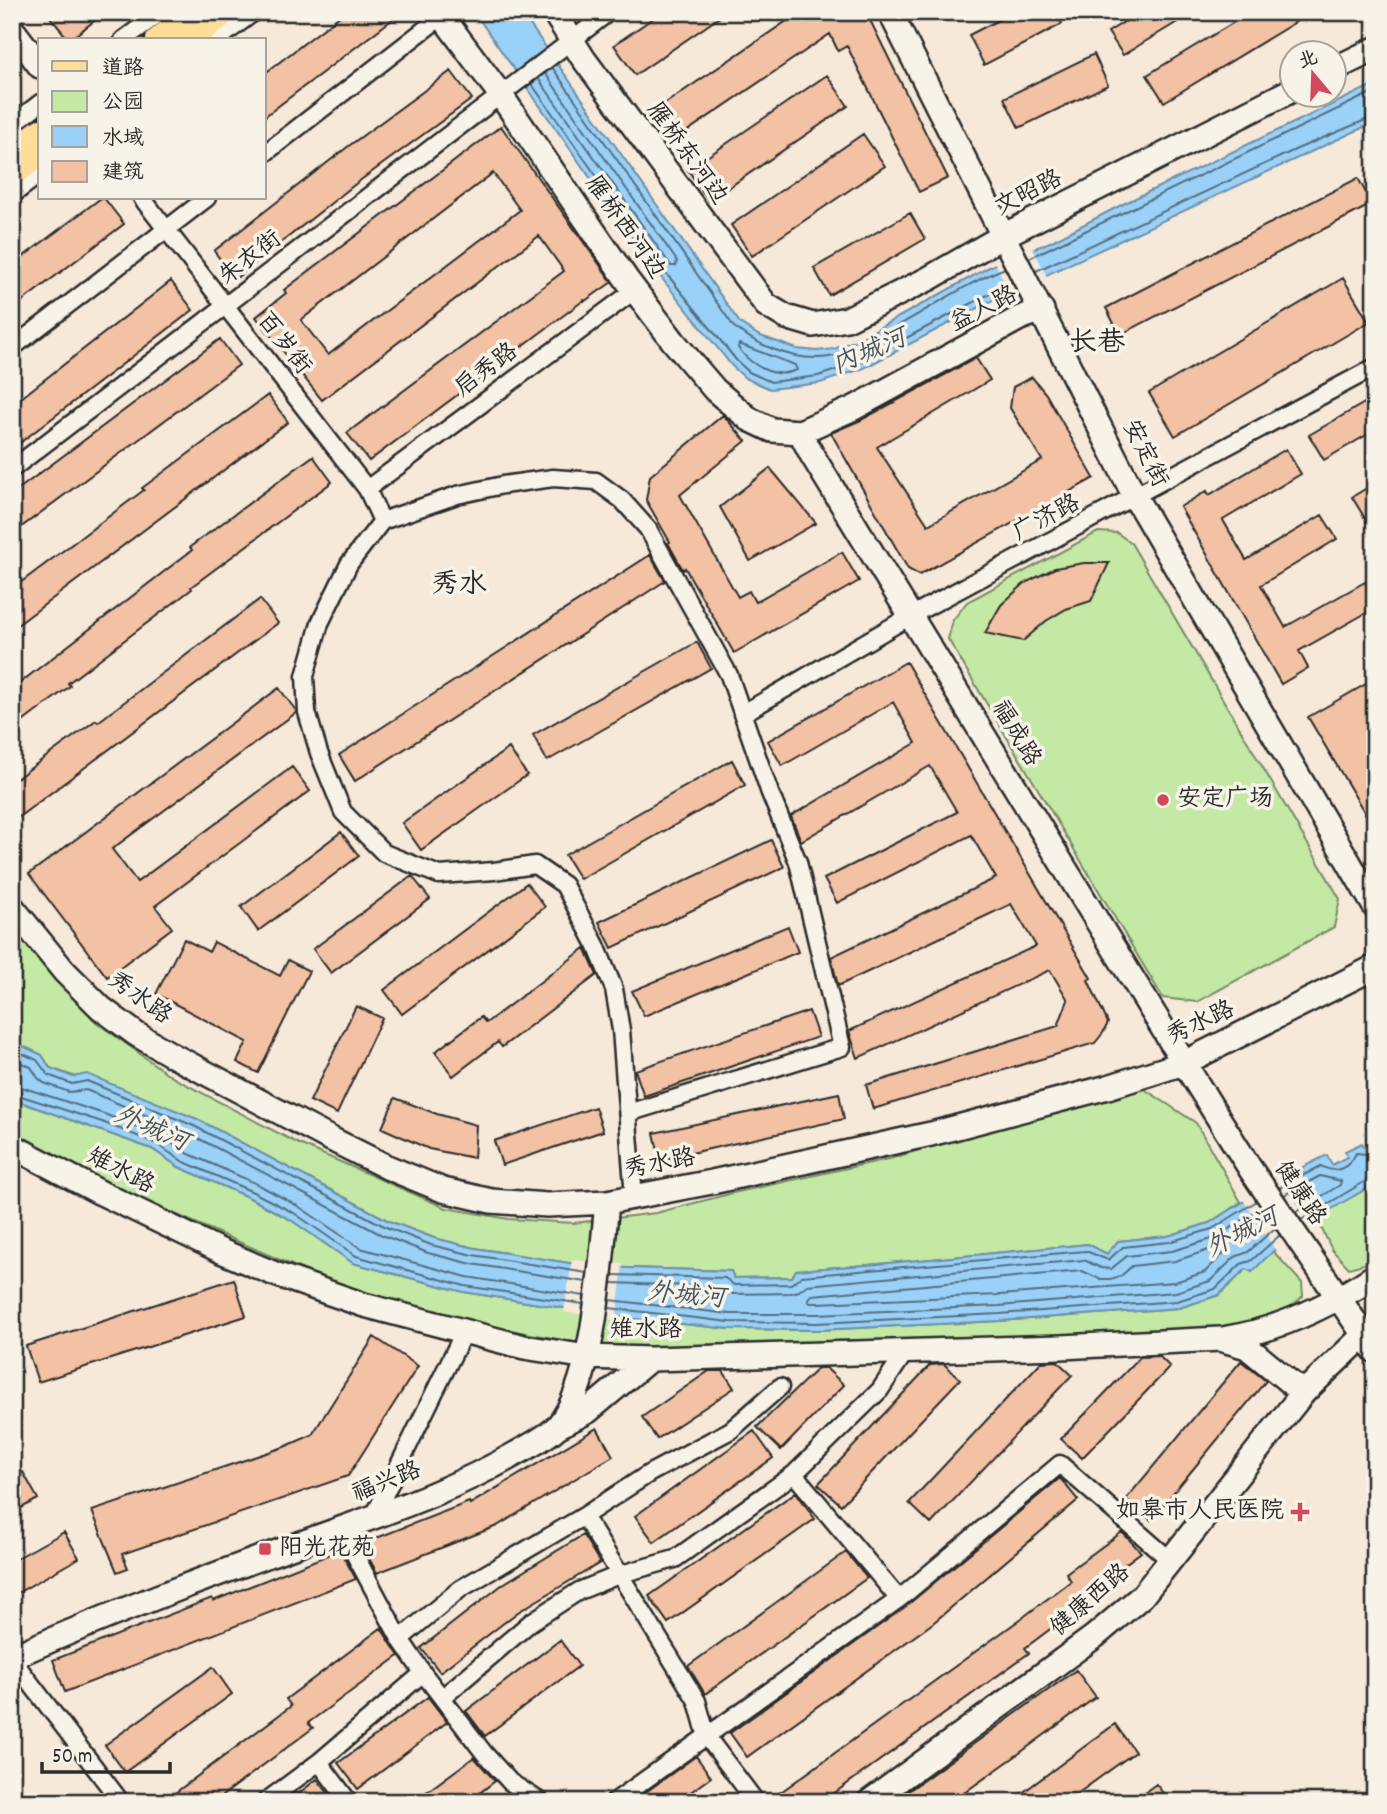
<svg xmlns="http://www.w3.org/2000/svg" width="1387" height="1814" viewBox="0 0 1387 1814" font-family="Dekko,'LXGW WenKai TC',sans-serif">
<rect width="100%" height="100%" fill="#f6e9da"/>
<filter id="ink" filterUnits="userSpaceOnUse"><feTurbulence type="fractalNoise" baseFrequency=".0143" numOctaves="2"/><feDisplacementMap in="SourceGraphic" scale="14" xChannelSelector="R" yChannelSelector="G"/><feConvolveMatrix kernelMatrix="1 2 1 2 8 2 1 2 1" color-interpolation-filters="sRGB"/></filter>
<g filter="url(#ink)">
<path fill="#c3e9a4" stroke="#778a68" stroke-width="2" d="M1098,532L1117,533L1131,543L1340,899L1334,927L1197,1002L1163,998L948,639L953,620L967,602Z
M12,927L96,1022L172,1077L297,1143L446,1208L509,1219L574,1223L656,1213L733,1193L893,1158L993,1127L1143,1088L1196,1123L1241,1202L1209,1223L1168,1236L1118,1241L1107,1254L1088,1244L868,1265L796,1270L792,1277L734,1278L731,1271L594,1267L475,1248L434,1238L389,1221L197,1119L50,1068L42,1055L12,1041Z
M12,1099L152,1149L179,1167L250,1198L291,1220L353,1263L464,1292L627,1318L730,1329L817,1330L1000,1321L1179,1308L1219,1295L1247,1268L1252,1271L1272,1250L1302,1283L1303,1296L1289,1309L1237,1325L1062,1343L614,1350L437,1316L324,1279L120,1190L12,1131Z
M1375,1184V1261L1349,1268L1332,1250L1316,1217Z"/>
<path fill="#9ad1f9" stroke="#6e8fa7" stroke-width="2" d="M474,12H521L740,323L758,335L797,349L817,351L834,349L859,339L991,266L1050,242L1125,203L1375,84V122L1001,296L864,368L820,383L770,389L745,378L732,366L652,266Z
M12,1041L42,1055L50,1068L73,1077L87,1074L197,1119L389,1221L434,1238L475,1248L594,1267L731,1271L734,1278L792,1277L796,1270L868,1265L1088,1244L1107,1254L1118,1241L1168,1236L1209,1223L1285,1176L1327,1155L1332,1165L1347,1157L1345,1151L1362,1143L1364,1147L1375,1142V1184C1330,1209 1287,1234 1252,1272L1246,1269L1219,1295L1179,1308L1000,1321L817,1330L730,1329L626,1318L464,1292L353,1263L291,1220L250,1198L179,1167L152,1149L12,1099Z"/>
<path fill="#f6e9da" d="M1032,246L1047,277L1011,295L994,261Z
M1279,1175L1311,1225L1276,1251L1242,1198Z
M572,1260L623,1264L616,1320L564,1312Z"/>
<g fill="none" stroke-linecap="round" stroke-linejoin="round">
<path stroke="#576d7d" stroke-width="2" d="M552,67L734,327C756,344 789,359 818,358C844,358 869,342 892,329C929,309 965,284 1005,268
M538,78L664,256L671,266H676L677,261L545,73
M531,83L657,262L737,361L749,372L771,382L818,376L861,362L1012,282
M1029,258L1375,91
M1036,271L1297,149L1375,116
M739,344L795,365L797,370C775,380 752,366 738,348Z
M12,1049L37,1060L48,1075L72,1084L87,1081L194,1126L386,1227L431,1245L473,1255L587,1273
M12,1059L31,1067L38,1078L44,1083L69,1092L86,1090L190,1134L382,1235L428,1253L472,1264L586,1282
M12,1084L104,1114L158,1135L187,1153L257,1184L298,1206L360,1248L467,1277L584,1296
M12,1093L102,1122L155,1143L182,1161L253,1192L294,1213L356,1256L465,1286L583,1304
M1279,1188L1321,1166C1335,1174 1349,1169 1356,1153L1366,1154L1375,1150
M1284,1195L1320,1176L1341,1181L1340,1185L1296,1212
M1301,1220L1369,1179H1375
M1224,1245L1228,1246L1227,1250L1205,1272L1175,1282L999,1295L817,1303H810L808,1300L812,1295L1082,1271L1100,1279H1111L1121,1276L1132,1266L1175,1261Z
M613,1275L725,1278L734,1285L791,1284L802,1276L1086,1251L1108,1260L1123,1247L1169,1242L1212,1229L1257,1201
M612,1283L720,1287L733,1294L791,1293L799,1291L807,1285L1084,1260L1101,1268L1111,1269L1127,1256L1172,1251L1215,1238L1261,1208
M610,1300L730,1314H817L999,1306L1176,1292L1210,1281L1235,1257L1248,1252L1275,1228
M609,1308L730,1322L817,1323L1000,1314L1177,1301L1215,1289L1241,1264L1251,1261L1280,1235"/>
</g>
<path fill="#f3c1a3" stroke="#2b2b2b" stroke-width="2" fill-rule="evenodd" d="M46,12H106L69,40Z
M345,12H402L264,117V74Z
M662,12H727L635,75L614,45Z
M800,12H866L948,178L919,192L847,46L838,51L830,34L677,138L657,109Z
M1014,12H1055L1062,24L984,65L969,35Z
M1140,12H1194L1123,55L1108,32Z
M1251,12H1312L1164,102L1147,75Z
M1094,54L1108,85L1019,128L1004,98Z
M451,71L472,99L358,182L235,279L214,251L350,145Z
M827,75L848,106L709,201L688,170Z
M501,126L612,282L585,301L584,300L369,461L347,433L564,271L539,236L322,400L256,317L286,293L284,290ZM493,173L520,210L328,355L301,320Z
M863,134L885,166L752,256L731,225Z
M1358,178L1372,204L1120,335L1106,308Z
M101,198H104L124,224L12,309V265Z
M910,213L925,239L829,295L814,268Z
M1343,278L1369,322L1175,436L1149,393Z
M171,281L193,310L12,449V405Z
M220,339L239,365L12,534V494Z
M976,358L990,380L877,447L928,525L1042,460L1010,408L1013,387L1032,377L1046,394L1094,478L919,575L908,569L831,433L861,420Z
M268,395L288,422L12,629V589L144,490L142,488Z
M1375,397V430L1324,460L1309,435Z
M723,415L746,441L680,495L738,597L749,591L755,602L842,552L859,581L734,653L685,568L683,570L668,543L670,542L646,500L650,476Z
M1286,449L1301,474L1223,520L1246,560L1322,515L1337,539L1261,585L1285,627L1365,582L1375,598V608L1299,651L1308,668L1281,684L1180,507L1207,491L1209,495Z
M313,456L332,482L191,587L192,589L68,683L70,686L12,730V689L192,550L190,547Z
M770,468L816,523L750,561L720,507Z
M1375,483V535L1352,497Z
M650,555L665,581L355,781L339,755Z
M1084,563H1109L1091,601L1066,609L1046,621L1023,641L985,633L1001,605L1025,583L1055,568Z
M260,599L278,623L12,822V782L96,720L98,722Z
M697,642L711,668L547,761L533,735Z
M906,662L1091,978L1088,980L1108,1023L1103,1033L1095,1043L873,1109L866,1085L1058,1026L1068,1000L1050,970L858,1058L849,1031L1036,946L1011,904L838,986L831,957L996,878L971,835L837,903L824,879L957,812L930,766L801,841L791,816L916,743L893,702L782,766L768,741Z
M1375,679V830L1308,717Z
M279,688L297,712L112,849L137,882L292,767L310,791L155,906L172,928L107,977L29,874Z
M509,748L527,775L421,850L402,823Z
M732,760L745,785L580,879L565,855Z
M341,832L359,856L258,931L241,907Z
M771,840L784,867L612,948L599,922Z
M412,876L430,899L331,973L313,949Z
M527,883L545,907L402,1014L384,990Z
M788,926L798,952L644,1016L632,991Z
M184,939L209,952L214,942L280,976L288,960L309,971L258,1073L237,1062L247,1042L156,994Z
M585,948L597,975L502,1047L498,1042L453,1076L435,1052L481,1017L486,1023Z
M356,1006L382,1018L337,1114L310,1101Z
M809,1011L818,1037L644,1096L635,1070Z
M839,1093L844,1119L660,1160L654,1133Z
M395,1098L437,1114L476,1125L474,1158L429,1149L382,1128Z
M595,1107L603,1131L502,1165L494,1141Z
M234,1279L246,1316L38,1382L26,1346Z
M374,1337L418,1366L348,1476L122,1554L128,1568L117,1572L92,1511L284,1447L312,1435Z
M1159,1356L1170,1367L1082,1458L1061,1439L1140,1357Z
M1057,1361L1072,1375L931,1524L909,1503L1041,1362Z
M1241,1361L1266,1381L1151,1520L1126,1499Z
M944,1364L960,1379L841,1505L818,1484L930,1365Z
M818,1368H826L844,1385L781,1450L757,1427Z
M709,1371H723L734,1388L657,1439L642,1417Z
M597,1428L613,1456L497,1526L377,1573L361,1544L469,1502L470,1504Z
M754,1431L773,1458L654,1542L635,1516Z
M23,1472L38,1499L12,1513V1478Z
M1060,1478L1078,1500L933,1623L747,1757L730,1733L905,1607Z
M796,1492L815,1519L668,1623L649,1596Z
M64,1532L79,1558L12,1596V1561Z
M1122,1532L1141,1552L1085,1594L1089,1600L1025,1648L1029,1653L822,1802H767L1022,1618L1071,1581L1066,1573Z
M583,1535L600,1563L518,1612L440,1672L421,1648L503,1584Z
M338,1551L341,1552L356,1579L65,1692L53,1660L212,1598L213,1601Z
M846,1552L867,1578L705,1694L688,1666Z
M381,1628L399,1656L308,1723L313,1728L214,1802H163L291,1706L286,1699Z
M560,1640L579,1666L485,1736L466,1711Z
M213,1667L232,1694L125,1772L105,1745Z
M1076,1670L1096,1697L1013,1758L951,1802H893Z
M428,1697L447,1722L358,1789L338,1763Z
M1115,1724L1135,1752L1066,1802H1010Z
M696,1756L711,1777L677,1802H632Z
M474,1757L495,1781L468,1802H413Z
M317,1779L335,1802H288Z
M1156,1784L1170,1802H1131Z"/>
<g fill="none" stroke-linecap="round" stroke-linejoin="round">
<defs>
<path id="street" d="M123,40L161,12
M217,40L254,12
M12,125L40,103
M264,154L442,16
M12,195L40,174
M142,198L367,489L382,521
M12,348L207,198
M12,469C212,318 409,163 609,12
M367,489L635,290
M742,714L912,615L1375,367
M628,1113L842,1047L798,862L770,793L729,675L648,529L622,500L596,481L553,478L503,485L457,495L382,521L349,564L320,623L305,676L307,712L319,753L343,812L384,853L439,875L494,871L535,865L564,885L596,945L614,989L621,1030L634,1198
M794,1474L899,1599
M584,1516L697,1701L707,1737L756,1802
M373,1518L464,1332
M341,1529L400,1639L423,1673L484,1753L510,1782L541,1802
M400,1639L460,1589L584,1516L650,1473L731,1430L780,1387
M12,1659L121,1802
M442,1698L531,1622L579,1591L621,1574L675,1559L794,1474L880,1390L906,1351
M319,1762L349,1802
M265,1802L319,1762L423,1673
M614,1802L899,1599L1060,1464L1170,1560"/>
<path id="secondary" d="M439,12L500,94L627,280L674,342L715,390L749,419L772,430L800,432L854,408L1020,318L1042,310
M554,12L583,58L766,305L786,317L813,325L847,319L928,279L1003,236L1292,90
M890,12L1135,497L1375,907
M12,29L40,66
M1334,69L1375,49
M800,432L812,455L1184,1063L1251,1170L1375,1351
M12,907L64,971L101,1008L136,1034L172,1055L327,1137L387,1167L443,1190L491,1201L547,1205L607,1202L712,1182L931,1134L1108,1087L1184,1063L1375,967
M12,1146L101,1193L221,1251L275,1274L364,1305L524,1347L587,1357L650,1359L1061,1347L1220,1339L1247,1347L1303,1393
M1227,1338C1280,1330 1330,1305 1375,1276
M557,1427L588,1411L650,1359
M12,1657C120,1609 232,1568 343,1528C402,1507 462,1485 517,1453C530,1446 547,1437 557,1427C595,1384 601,1260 607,1202
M869,1802L1095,1636L1142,1596L1303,1393L1364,1335"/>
<path id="primary" d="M158,40L194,12
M189,40L226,12
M12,152L40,131
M12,175L40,154"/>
</defs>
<use href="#street" stroke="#2b2b2b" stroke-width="21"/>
<use href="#secondary" stroke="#2b2b2b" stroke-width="28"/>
<use href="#primary" stroke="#2b2b2b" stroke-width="30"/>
<use href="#street" stroke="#f7f3e8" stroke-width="16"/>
<use href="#secondary" stroke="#f7f3e8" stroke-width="23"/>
<use href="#primary" stroke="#ffdd96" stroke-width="24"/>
</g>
</g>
<g fill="#d1495b" stroke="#f7f3e8" stroke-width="2.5">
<circle cx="1163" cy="800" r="7"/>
<path d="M1296.5 1501.5h7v7h7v7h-7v7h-7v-7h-7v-7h7z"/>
<rect x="258" y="1542" width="14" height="14" rx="3.5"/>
</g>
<g text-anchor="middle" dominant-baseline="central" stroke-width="7" stroke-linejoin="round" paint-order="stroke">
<g font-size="24" fill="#2b2b2b" stroke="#f7f3e8">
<text transform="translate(686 154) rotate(54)">雁桥东河边</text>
<text transform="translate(1029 194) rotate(-27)">文昭路</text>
<text transform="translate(624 228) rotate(55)">雁桥西河边</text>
<text transform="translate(251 259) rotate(-38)">朱衣街</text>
<text transform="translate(984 310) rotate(-27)">益人路</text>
<text transform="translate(283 344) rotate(52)">百岁街</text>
<text transform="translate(487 371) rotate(-37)">启秀路</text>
<text transform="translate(1144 454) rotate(63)">安定街</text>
<text transform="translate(1047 519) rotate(-28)">广济路</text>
<text transform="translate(1015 734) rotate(59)">福成路</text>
<text transform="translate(139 999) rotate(36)">秀水路</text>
<text transform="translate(1201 1024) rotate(-25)">秀水路</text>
<text transform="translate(660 1165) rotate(-11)">秀水路</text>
<text transform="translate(120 1172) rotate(27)">雉水路</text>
<text transform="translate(1299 1194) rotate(56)">健康路</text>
<text x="646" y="1331">雉水路</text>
<text transform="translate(387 1483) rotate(-22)">福兴路</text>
<text transform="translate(1091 1601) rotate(-41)">健康西路</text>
</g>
<g font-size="24" fill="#2b2b2b" stroke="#f7f3e8" text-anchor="start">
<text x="1177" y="800">安定广场</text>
<text x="1284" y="1512" text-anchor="end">如皋市人民医院</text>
<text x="279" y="1549">阳光花苑</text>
</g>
<g font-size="26" font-style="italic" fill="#47545e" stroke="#f7f3e8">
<text transform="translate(870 353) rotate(-23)">内城河</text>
<text transform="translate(151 1130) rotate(23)">外城河</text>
<text transform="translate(1243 1234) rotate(-27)">外城河</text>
<text transform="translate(686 1297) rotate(5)">外城河</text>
</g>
<g font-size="28" fill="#2b2b2b" stroke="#f7f3e8">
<text x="1097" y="345">长巷</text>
<text x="459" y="587">秀水</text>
</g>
</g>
<rect width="1387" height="1814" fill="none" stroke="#f7f3e8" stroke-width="42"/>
<rect x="21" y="21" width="1345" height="1772" fill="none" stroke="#2b2b2b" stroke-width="2.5" filter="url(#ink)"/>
<rect x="38" y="38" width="228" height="161" fill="#f7f3e8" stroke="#a5a39c" stroke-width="2"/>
<rect x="52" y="61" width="35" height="10" fill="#ffdd96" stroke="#a5a39c" stroke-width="2"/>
<text x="102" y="74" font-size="21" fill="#2b2b2b">道路</text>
<rect x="52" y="91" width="35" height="21" fill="#c3e9a4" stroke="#a5a39c" stroke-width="2"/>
<text x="102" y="108" font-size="21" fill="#2b2b2b">公园</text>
<rect x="52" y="126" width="35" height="21" fill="#9ad1f9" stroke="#a5a39c" stroke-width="2"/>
<text x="102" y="144" font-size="21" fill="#2b2b2b">水域</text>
<rect x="52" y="161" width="35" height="21" fill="#f3c1a3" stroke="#a5a39c" stroke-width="2"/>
<text x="102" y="178" font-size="21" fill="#2b2b2b">建筑</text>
<g transform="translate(1313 74) rotate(341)"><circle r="33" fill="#f7f3e8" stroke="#a5a39c" stroke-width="2"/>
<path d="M0-5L12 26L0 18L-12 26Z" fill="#d1495b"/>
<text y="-10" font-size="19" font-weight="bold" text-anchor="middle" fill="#2b2b2b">北</text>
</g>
<path d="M42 1762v10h128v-10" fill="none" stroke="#2b2b2b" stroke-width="3.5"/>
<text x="52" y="1762" font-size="21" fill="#2b2b2b" stroke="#f7f3e8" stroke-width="5" paint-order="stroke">50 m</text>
</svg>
